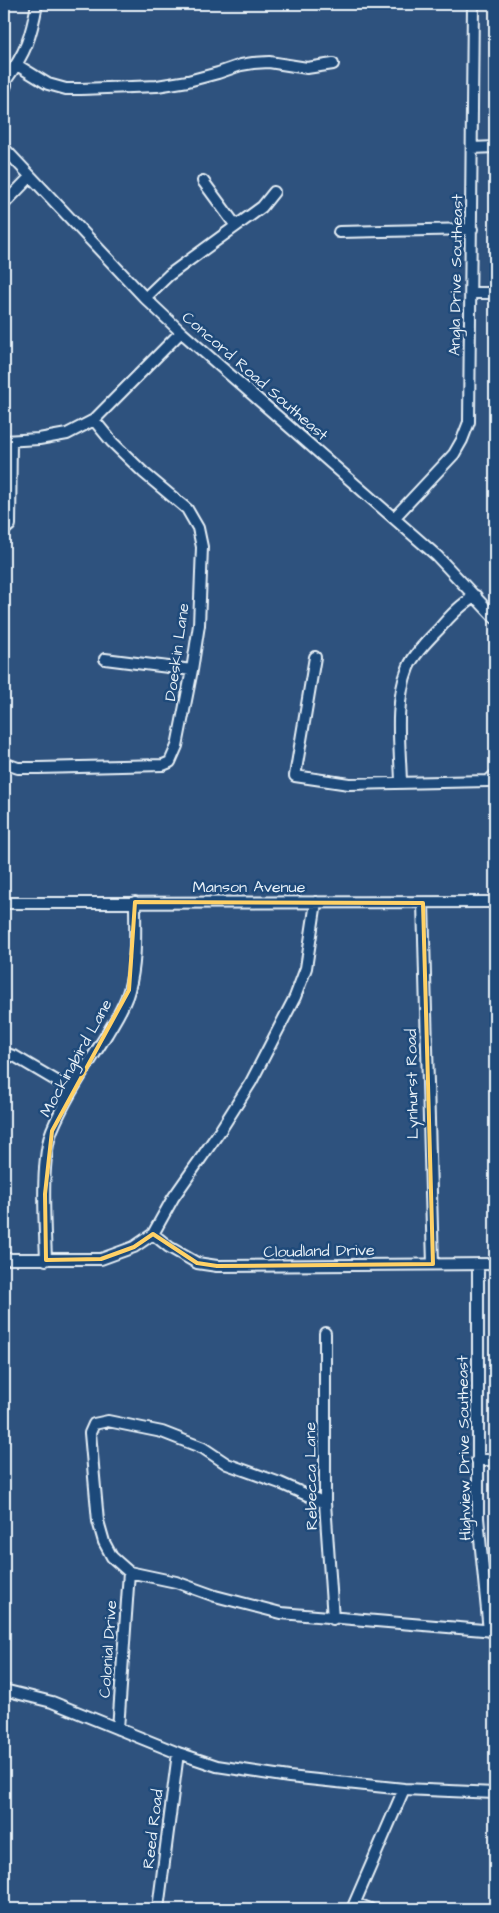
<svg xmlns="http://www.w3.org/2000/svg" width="499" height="1913" viewBox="0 0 499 1913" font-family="'Architects Daughter',sans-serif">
<rect width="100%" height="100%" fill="#2e527e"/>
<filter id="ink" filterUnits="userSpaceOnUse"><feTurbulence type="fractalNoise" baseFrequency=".02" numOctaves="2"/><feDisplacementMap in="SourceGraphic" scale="10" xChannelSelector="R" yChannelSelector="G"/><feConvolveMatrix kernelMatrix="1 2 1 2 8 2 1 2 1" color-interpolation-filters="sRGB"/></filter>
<g filter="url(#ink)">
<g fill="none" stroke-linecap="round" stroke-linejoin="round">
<defs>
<path id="minor" d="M17,65L48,84L66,89H81L157,86L188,81L218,73L241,65L253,63L269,62L307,68L333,64
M4,90L6,85V80C26,52 31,37 37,4
M4,148L145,298L181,332L437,556L495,618
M472,148L495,147
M203,181L236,226
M4,204L30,177
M339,232L472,229
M471,293H495
M145,298L169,275L262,207L274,192
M4,441L39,439L67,434L94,420L181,332
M394,518L454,454L462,440L469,422L473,4
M4,530L10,525L11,441
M315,657L295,776L349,784L488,781L495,775
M105,659L192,670
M4,763L18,768H38L163,765L170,762L177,746L192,670L199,625L202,547L198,528L187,509L144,473L112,442L94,420
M401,782C400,746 394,703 408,668C413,655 429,639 439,629C450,616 461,604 476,596
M4,903L495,902
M423,903L433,1264
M4,1053L16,1057L72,1090
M153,1234L169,1247L197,1263L217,1266L495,1264
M4,1259H101L134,1247L153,1234L173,1198L220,1131L251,1082L295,997L306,968L316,902
M46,1260C45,1226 40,1161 52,1130C66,1096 88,1065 107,1034C115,1020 125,1006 129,990C137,962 135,931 135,902
M478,1264V1518L489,1631
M325,1333V1503L333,1619
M477,1460H495
M325,1503L280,1483L227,1464L203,1448L162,1432L108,1421L94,1424L90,1433L98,1521L104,1542L112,1557L129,1572L176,1582L215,1596L281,1613L495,1631
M4,1690L52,1702L178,1753L217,1766L289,1777L404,1789L495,1793
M118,1729L129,1572
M355,1903L370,1909
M158,1909L178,1753
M352,1909L404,1789"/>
</defs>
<use href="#minor" stroke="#e8f1f8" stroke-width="14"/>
<use href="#minor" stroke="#1f4a7a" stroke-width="10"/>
</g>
</g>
<path fill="none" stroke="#ffd166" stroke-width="4" stroke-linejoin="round" d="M135,902L423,903L433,1264L217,1266L197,1263L153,1234L134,1247L101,1259L46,1260L45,1194L52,1131L129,990Z"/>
<g text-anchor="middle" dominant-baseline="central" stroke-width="5" stroke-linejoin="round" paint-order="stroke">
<g font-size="16" fill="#e8f1f8" stroke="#1f4a7a">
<text transform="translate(456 275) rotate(-89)">Angla Drive Southeast</text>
<text transform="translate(255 376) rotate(41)">Concord Road Southeast</text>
<text transform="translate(177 652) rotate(-82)">Doeskin Lane</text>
<text x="249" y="887">Manson Avenue</text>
<text transform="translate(76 1058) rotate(-61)">Mockingbird Lane</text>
<text transform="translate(412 1084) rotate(-91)">Lynhurst Road</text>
<text transform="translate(319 1251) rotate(-1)">Cloudland Drive</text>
<text transform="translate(464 1448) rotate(-91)">Highview Drive Southeast</text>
<text transform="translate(311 1476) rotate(-91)">Rebecca Lane</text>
<text transform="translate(108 1649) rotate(-86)">Colonial Drive</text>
<text transform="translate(153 1829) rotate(-83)">Reed Road</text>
</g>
</g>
<rect width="499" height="1913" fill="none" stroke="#1f4a7a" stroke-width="20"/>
<rect x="10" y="10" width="479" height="1893" fill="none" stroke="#e8f1f8" stroke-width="2" filter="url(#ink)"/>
</svg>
